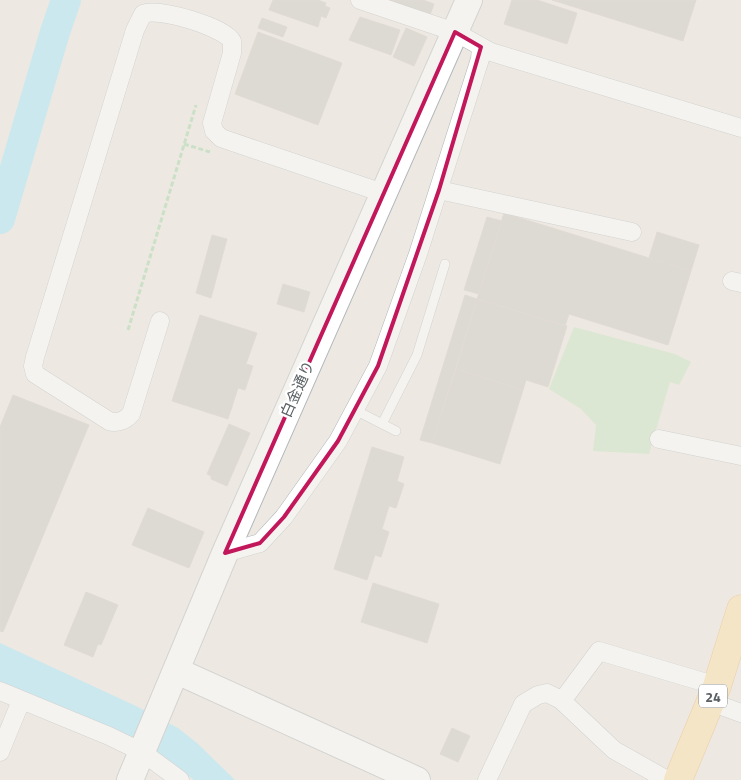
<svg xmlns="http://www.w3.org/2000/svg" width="741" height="780" viewBox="0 0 741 780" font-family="'Titillium Web','Noto Sans JP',sans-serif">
<rect width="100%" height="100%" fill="#ede9e2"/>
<path fill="#c6e4bf" d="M574,327L675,354L691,362L679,385L670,382L649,454L593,451L596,425L581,409L549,389Z"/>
<path fill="#a2e6fd" d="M0,643L136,706L178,728L197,743L235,780H194L165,759L0,683Z"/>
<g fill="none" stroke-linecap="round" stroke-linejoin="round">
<path stroke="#a2e6fd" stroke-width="30" d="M0,219L55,32L66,0"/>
</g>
<path fill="#cac6c1" stroke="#d1c9c1" d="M273,0H318L326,3L325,6L330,8L326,18L321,16L318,27L269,10Z
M386,0H423L434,4L430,15Z
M512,0H537L577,13L567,44L504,24Z
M552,0H696L683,41Z
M360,17L400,30L391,55L349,40Z
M262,18L287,27L283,37L258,28Z
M406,28L427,37L414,66L393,57Z
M258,32L342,63L318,125L235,94Z
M504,213L691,271L668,345L569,314L565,326L477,299Z
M487,217L502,221L479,294L464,290Z
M657,232L699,245L691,271L649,258Z
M212,235L227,239L211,298L196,293Z
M283,284L310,292L304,312L277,304Z
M465,295L477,299L432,443L420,440Z
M477,299L567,326L548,387L526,380L523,390L456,369Z
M200,315L257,333L246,364L253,366L245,390L238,388L228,419L172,401Z
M456,369L523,390L500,464L432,443Z
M13,395L89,425L3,632L0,631V427Z
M229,424L250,433L227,486L211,479V476L207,474Z
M372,447L404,457L397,481L404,484L396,508L389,506L382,529L389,532L381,557L375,555L367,580L334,569Z
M148,508L204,532L189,568L132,545Z
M373,583L439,604L427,643L361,622Z
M86,592L118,605L101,645L98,644L93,657L64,645Z
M452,728L470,736L458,762L440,754Z"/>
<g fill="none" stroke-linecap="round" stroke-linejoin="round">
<defs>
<path id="lane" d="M355,410L396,431
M382,424L417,355L445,264"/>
<path id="street" d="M360,0L455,32L491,52L741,128
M439,190L632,232
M732,281L741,283
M160,321L131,414C126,420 117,424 109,421L35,374L33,366L35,357L135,30L143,14C159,7 223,27 232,41V53L212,123L214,131L221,138L383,193
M659,439L741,456
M225,553L260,543L284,517L338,441L378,366L418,254L480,59L481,47
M0,691L109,736L142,752L180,780
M562,701L599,651L717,686
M711,702L741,713
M0,752L21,701
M487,780L523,704L538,695L547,693L561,700L614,750L667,780"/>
<path id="secondary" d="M177,671L417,780
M130,780L225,553L469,0"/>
<path id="primary" d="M678,780L717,686L741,609"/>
</defs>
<use href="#lane" stroke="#b3b6b9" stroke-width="10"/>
<use href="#street" stroke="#b3b6b9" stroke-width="19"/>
<use href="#secondary" stroke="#b4b8bc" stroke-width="28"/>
<use href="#primary" stroke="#eea95a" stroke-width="29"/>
<path stroke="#a2d6a6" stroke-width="3" stroke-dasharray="5 2.5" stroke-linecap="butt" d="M184,144L210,152
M128,330L196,105"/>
<use href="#lane" stroke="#fff" stroke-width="9"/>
<use href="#street" stroke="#fff" stroke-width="18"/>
<use href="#secondary" stroke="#fff" stroke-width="26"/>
<use href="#primary" stroke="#fddfa7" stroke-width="28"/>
</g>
<path d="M0 0H741V780H0ZM455,32L481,47L439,190L378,366L338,441L284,517L260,543L225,553Z" fill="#ede9e2" fill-opacity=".55" fill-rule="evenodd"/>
<path fill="none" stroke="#c2185b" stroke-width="4" stroke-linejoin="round" d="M455,32L481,47L439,190L378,366L338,441L284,517L260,543L225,553Z"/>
<g text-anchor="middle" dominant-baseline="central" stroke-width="5" stroke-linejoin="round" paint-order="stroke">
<rect fill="#fff" stroke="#8c9092" stroke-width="1" x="699" y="684.5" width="28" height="23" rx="4"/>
<g font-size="14" font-weight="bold" fill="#5a6063">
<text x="713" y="696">24</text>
</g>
<g font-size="15" fill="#5a6063" stroke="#fff">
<text transform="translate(297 389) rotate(-66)">白金通り</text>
</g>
</g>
</svg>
